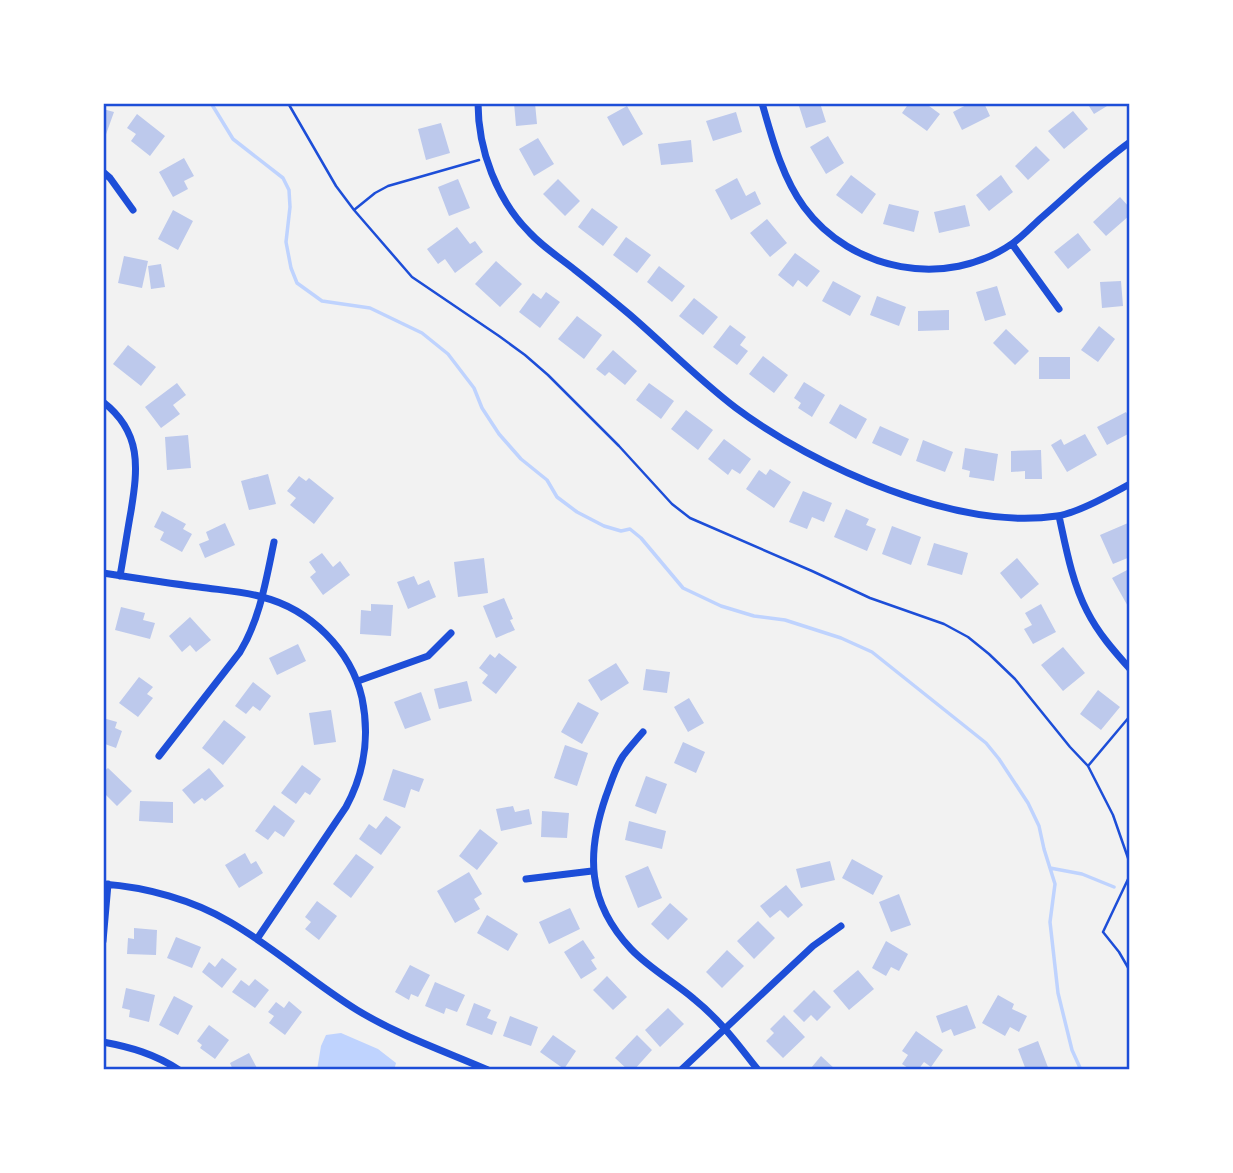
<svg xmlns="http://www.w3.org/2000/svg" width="1233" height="1173" viewBox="0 0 1233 1173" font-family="'Asap Condensed',sans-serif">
<rect width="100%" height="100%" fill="#f2f2f2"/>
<path fill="#bfd3fe" d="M341,1033L378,1049L396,1063L394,1070H317L321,1046L326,1035Z"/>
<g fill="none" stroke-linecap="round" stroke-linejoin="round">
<path stroke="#bfd3fe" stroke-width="3.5" d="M211,103L233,139L283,178L289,190L290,207L286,242L291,268L297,283L322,301L370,308L422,333L448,354L474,388L482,408L499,434L521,459L547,480L557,497L577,512L604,526L621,531L630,529L641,538L683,588L721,606L754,616L785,620L841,638L872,652L986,743L999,759L1028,803L1039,826L1044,849L1055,884L1050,922L1058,993L1072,1050L1081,1070
M1050,868L1082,874L1114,887"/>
</g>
<path fill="#bdc9ec" d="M514,103H535L537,124L516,126Z
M798,103H820L826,122L806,128Z
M909,103H925L940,114L927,131L902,113Z
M970,103H984L990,116L962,130L953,112Z
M1087,103H1112L1094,114Z
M627,106L643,134L623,146L607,117Z
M103,109L114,112L104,140H103Z
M1073,111L1088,129L1064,149L1048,131Z
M736,112L742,132L713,141L706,121Z
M137,114L165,136L150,156L131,141L136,134L127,128Z
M441,123L450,153L426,160L418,129Z
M828,136L844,163L826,174L810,147Z
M538,138L554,164L534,176L519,149Z
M691,140L693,162L661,165L658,144Z
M1036,146L1050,160L1028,180L1015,166Z
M184,158L194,176L184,181L188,189L173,197L159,172Z
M851,175L876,194L862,214L836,195Z
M1001,175L1013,192L989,211L976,195Z
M737,178L746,196L755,191L761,204L731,220L715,190Z
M458,179L470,208L449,216L438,187Z
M558,179L580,201L565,216L543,194Z
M1120,197L1130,208V215L1106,236L1093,222Z
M889,204L919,211L914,232L883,224Z
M965,205L970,226L939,233L934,212Z
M592,208L618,227L603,246L578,227Z
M173,210L193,221L178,250L158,239Z
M767,219L787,243L770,257L750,233Z
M457,227L470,244L475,241L483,252L455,273L445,259L438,264L427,249Z
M1078,233L1091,250L1068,269L1054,252Z
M626,237L651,255L637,273L613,255Z
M795,253L820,271L807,287L798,280L793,287L778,275Z
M124,256L148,261L142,288L118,283Z
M496,261L522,284L500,307L475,284Z
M161,264L165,287L151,289L148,266Z
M659,266L685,286L672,302L647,282Z
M833,281L861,296L850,316L822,301Z
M1121,281L1123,306L1102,308L1100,282Z
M997,286L1006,315L985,321L976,292Z
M546,292L560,302L540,328L519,312L533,293L541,299Z
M877,296L906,307L899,326L870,315Z
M694,298L718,317L703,335L679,316Z
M949,310V330L918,331V311Z
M577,316L602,335L584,359L558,339Z
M730,325L746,337L740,345L748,351L737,365L713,347Z
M1099,326L1115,339L1098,362L1081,350Z
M1006,329L1029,351L1015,365L993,343Z
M128,345L156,367L141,386L113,364Z
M613,350L637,371L625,385L609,372L605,376L596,369Z
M763,356L788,375L774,393L749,374Z
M1039,357H1070V379H1039Z
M804,382L825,395L812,417L798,408L801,403L794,398Z
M177,383L186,395L173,405L180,414L161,428L145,407Z
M649,383L674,401L661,419L636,400Z
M840,404L867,419L856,439L829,423Z
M686,410L713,430L698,450L671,429Z
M1126,412L1130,419V433L1107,445L1097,427Z
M880,426L909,439L901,456L872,443Z
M1085,434L1097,455L1067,472L1051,445L1061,439L1064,445Z
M188,435L191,468L167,470L165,437Z
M724,439L751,459L740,474L732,469L728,475L708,459Z
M923,440L953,452L945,472L916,461Z
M965,448L998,454L994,481L969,477L970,471L962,469Z
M1041,450L1042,479H1025V471L1011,472V451Z
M770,469L791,482L774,508L746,489L759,470L766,475Z
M268,474L276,504L249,510L241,481Z
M299,476L306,481L309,478L334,498L314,524L290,505L296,498L287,491Z
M803,491L832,503L824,522L812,517L807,529L789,522Z
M846,509L869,519L866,525L876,529L867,551L834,537Z
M162,511L186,524L183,529L192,534L182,552L160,540L164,532L154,527Z
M225,523L235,545L205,558L199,544L209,540L206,532Z
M1128,523L1130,527V557L1113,564L1100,535Z
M892,526L921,537L911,565L882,554Z
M934,543L968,553L962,575L927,565Z
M322,553L333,567L340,561L350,575L323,595L310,577L316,572L309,562Z
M484,558L488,593L458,597L454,562Z
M1017,558L1039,584L1021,599L1000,573Z
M1129,569L1130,570V610L1112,578Z
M414,576L418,585L429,580L436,597L408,609L397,582Z
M504,598L513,619L510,620L515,630L496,638L483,606Z
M371,604L393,605L391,636L360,634L361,610L371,611Z
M1041,604L1056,632L1033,644L1024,629L1032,625L1025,613Z
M121,607L145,613L143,620L155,623L150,639L115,630Z
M190,617L211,640L196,652L190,645L182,652L169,636Z
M298,644L306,661L277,675L269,658Z
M1063,647L1085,673L1063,691L1041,665Z
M499,653L517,667L496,694L482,683L488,675L479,668L490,654L495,658Z
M616,663L629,683L601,701L588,680Z
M646,669L670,672L667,693L643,690Z
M139,677L153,687L147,694L153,698L138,717L119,703Z
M467,681L472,701L439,709L434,689Z
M253,682L271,696L260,711L253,706L246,714L235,706Z
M1098,690L1120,707L1101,730L1080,714Z
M421,692L431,720L405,729L394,702Z
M689,698L704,723L688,732L674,707Z
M578,702L599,713L582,744L561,732Z
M331,710L336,742L314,745L309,713Z
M103,718L117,722L115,728L122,731L116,748L105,744L103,749Z
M224,720L246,737L223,765L202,748Z
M683,742L705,752L696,773L674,763Z
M565,745L588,753L577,786L554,778Z
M302,765L321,779L310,795L305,792L296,804L281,793Z
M108,768L132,791L117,806L103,792V772Z
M209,768L224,786L205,801L202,798L194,804L182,790Z
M393,769L424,779L419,792L411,789L405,808L383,800Z
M646,776L667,784L656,814L635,806Z
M140,801L173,802V823L139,821Z
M274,805L295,821L284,837L275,831L268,840L255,831Z
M513,806L515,812L529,809L532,824L501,831L496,809Z
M542,811L569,813L567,838L541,837Z
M386,816L401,827L381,855L359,839L369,824L376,829Z
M629,821L666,831L662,849L625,840Z
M480,829L498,843L477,870L459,856Z
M245,853L251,864L256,861L263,873L239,888L225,865Z
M356,854L374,867L351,898L333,884Z
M852,859L883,876L873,895L842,878Z
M830,861L835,880L801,888L796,869Z
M648,866L662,898L638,908L625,876Z
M469,872L482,894L474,899L480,909L455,923L437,891Z
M786,885L803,905L788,918L780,910L770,918L760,906Z
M899,894L911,925L891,932L879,902Z
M317,901L337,916L319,940L305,929L311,922L305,917Z
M670,903L688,919L668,940L651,924Z
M570,908L580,929L549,944L539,922Z
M487,915L518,934L508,951L477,933Z
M758,921L775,938L754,959L737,941Z
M134,928L157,930L156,955L127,954L128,938L134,939Z
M176,937L201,947L192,968L167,958Z
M583,940L595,958L591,960L597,969L581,979L564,952Z
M886,941L908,954L899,971L891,967L886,976L872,968Z
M727,950L744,966L722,988L706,972Z
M222,958L237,969L222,988L202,972L209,962L215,967Z
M410,965L430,975L418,997L411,994L409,1000L395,992Z
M858,970L874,989L849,1010L833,991Z
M607,976L627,997L613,1010L593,990Z
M255,979L269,990L255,1008L232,992L241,980L249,986Z
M435,982L465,995L457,1012L446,1008L444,1014L425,1006Z
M126,988L155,995L149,1022L129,1017L130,1010L122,1008Z
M814,990L831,1007L817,1021L811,1015L804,1022L793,1011Z
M998,995L1014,1004L1012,1009L1027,1016L1019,1032L1010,1027L1005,1036L982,1023Z
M174,996L193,1006L178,1035L159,1025Z
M289,1001L302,1012L285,1035L269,1023L274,1016L268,1012L276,1002L284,1008Z
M474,1003L491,1010L487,1018L497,1022L492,1035L466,1025Z
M967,1005L976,1028L954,1036L951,1029L942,1033L936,1016Z
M668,1008L684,1024L660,1047L645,1030Z
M784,1015L805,1037L783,1058L766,1041L774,1033L770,1029Z
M510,1016L538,1027L531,1046L503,1036Z
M209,1025L229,1040L215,1059L200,1048L202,1045L197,1041Z
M916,1031L943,1050L931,1067L924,1062L918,1070H911L902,1064L908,1055L902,1051Z
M553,1035L576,1051L564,1069L540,1052Z
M637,1035L652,1050L634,1070H628L615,1058Z
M1038,1041L1049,1070H1026L1018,1049Z
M249,1053L258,1070H233L230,1063Z
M821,1056L836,1070H812L811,1068Z"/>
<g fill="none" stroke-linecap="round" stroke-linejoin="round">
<path stroke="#1d4ed8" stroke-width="2.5" d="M288,103L336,186L354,210L412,277L499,336L525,355L548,375L619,446L672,504L690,518L812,571L870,598L944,624L968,637L989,654L1015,679L1070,747L1088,766L1113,815L1128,858L1130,867
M354,210L375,193L388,186L479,160
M1088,766L1130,716
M1130,875L1103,932L1119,952L1130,971"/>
<path stroke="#1d4ed8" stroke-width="7" d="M478,103C478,150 497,200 530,233C543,247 560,258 575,270C593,284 611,299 629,314C665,345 698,379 736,408C815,467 957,531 1057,516C1078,513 1111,494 1130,484
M762,103C772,138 782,177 804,207C851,271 946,290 1013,243C1023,236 1032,226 1041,218C1070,193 1098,165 1130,142
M103,172L110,178L133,210
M1012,244L1059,309
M103,402C142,432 138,468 131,511C127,533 124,554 120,576
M1059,516C1066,548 1072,582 1087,611C1098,633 1114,651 1130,669
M103,573C135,578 167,583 199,587C219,590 242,591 262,597C310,609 351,650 362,698C370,737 365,772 346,807L257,939
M358,681L428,656L451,633
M643,732C636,740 629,748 623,756C615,768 611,783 606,796C586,854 587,902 631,949C649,968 674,982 694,999C719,1019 738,1044 758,1070
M159,756L240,652C260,619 266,580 274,542
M526,879L592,871
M103,884C146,887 193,900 230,922C275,948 313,983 357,1010C398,1035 444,1051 488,1070
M103,941L108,884
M103,1042C130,1047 155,1054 179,1070
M681,1070L813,946L841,926"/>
</g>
<rect width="1233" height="1173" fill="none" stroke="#ffffff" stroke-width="210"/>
<rect x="105" y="105" width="1023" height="963" fill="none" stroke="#1d4ed8" stroke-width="2.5"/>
</svg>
